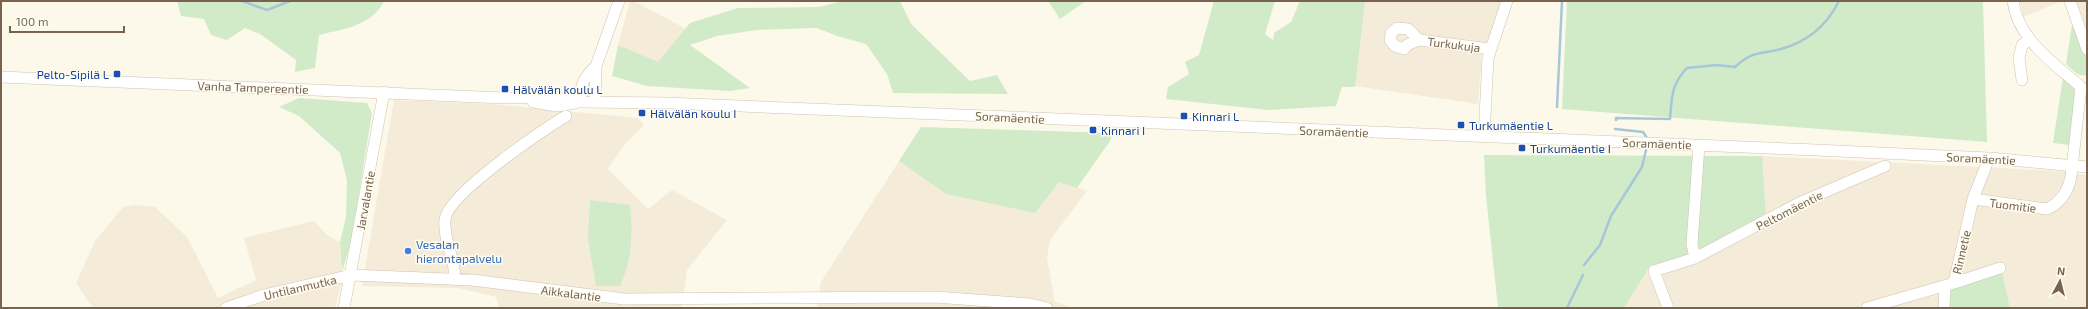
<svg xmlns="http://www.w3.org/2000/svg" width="2088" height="309" viewBox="0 0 2088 309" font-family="'Exo 2',sans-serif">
<rect width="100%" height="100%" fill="#fcf9eb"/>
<path fill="#f4ecd9" d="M630,1H634L686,29L658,63L618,45Z
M1361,1H1505L1482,53L1478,104L1355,86Z
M2020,1H2062L2023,17Z
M2073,1H2087V36Z
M394,100L492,104L638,118L644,125L624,145L608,169L648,209L672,190L727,220L687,270L682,308H499L496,297L458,288L362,286Z
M1762,156L2060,171L2087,175V308H2010L2000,264L1941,282L1939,308H1624L1650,266L1700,252L1765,218Z
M899,161L946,194L1059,181L1087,191L1050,240L1047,258L1055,302L1071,307L1086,308H817L821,282Z
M135,205L155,207L187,237L218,298L256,280L244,238L314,221L328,236L340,242L342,281L335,308H93L76,283L95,241L123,207Z"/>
<path fill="#d1ebc9" d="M177,1H384C372,26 343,29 319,35L315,68L295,72L296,60L260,34L245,28L227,40L211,35L204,19L181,16Z
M842,1H900L911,24L970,81L997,75L1008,94L893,93L887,74L866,44L837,36L817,28L757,30L717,36L690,45L750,88L730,91L647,86L612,76L618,45L658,62L690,23L738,8L819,7Z
M1048,1H1086L1060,19Z
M1214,1H1275L1265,34L1273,40L1274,33L1291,22L1300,1H1365L1355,87H1342L1336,106L1268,110L1166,99L1168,87L1189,74L1185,62L1199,55Z
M1567,1H1983L1987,142L1562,109Z
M2073,18L2086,53L2087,75C2078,78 2072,69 2066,64Z
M2063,77L2074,89L2076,98L2069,145L2053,143Z
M299,98L367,103L372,113L351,242L342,272L340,242L346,217L347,180L340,153L299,116L279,107Z
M921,127L1113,133L1110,141L1077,188L1059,182L1035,213L946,194L899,161Z
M1484,155L1762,156L1766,218L1700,252L1650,266L1624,308H1498L1486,196Z
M590,200L630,205C633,231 632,262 620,286H596L588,239Z
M2002,272L2010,308H1949L1950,290Z"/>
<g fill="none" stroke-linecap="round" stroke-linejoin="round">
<path stroke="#a5c7d8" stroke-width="2.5" d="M242,1L267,10L290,1
M1557,107L1562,1
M1616,120V118L1670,119C1672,96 1671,85 1687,68L1717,65L1735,67C1753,50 1760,55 1781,49C1807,42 1827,25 1839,1
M1615,129L1643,132L1647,138
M1584,265L1600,245L1611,216L1642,167L1646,150
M1567,308L1583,275"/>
<defs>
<path id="minor" d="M2070,1L2087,49
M1419,40L1407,45L1404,49L1395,46L1390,40L1391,33L1397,28L1408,29L1419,40L1490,49
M1,77L504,98L557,97L580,102L667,103L1816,150L1989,158L2087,167
M2022,80L2019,58L2022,45L2029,40
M533,102L557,106L575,103
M580,102C580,85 584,77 596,66
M595,102L596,66L619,1
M1484,137L1488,58L1507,1
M1973,199L2047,209C2060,203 2068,191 2071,177L2081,87C2054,63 2018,40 2013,1
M1695,258L1692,244L1699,145
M455,279C455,259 443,239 445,219C449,193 543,130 566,116
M1954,283L2000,268
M226,308L264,295L351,275L472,280L624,299L935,297L1030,304L1047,308
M344,308L384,92
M1668,308L1654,271L1695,258L1799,203L1885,166
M1867,308L1954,283L1973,199L1989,158
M1944,308L1945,286"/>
</defs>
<use href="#minor" stroke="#cfc3b0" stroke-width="12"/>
<use href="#minor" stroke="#fff" stroke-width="11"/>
</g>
<g fill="#1a4fb4" stroke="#fffcf2" stroke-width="1.5">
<rect x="113" y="70" width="8" height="8" rx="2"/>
<rect x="501" y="85" width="8" height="8" rx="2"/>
<rect x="638" y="109" width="8" height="8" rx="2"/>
<rect x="1180" y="112" width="8" height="8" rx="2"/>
<rect x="1457" y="121" width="8" height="8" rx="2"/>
<rect x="1089" y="126" width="8" height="8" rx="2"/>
<rect x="1518" y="144" width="8" height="8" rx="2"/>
</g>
<circle fill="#3f7fe0" stroke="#fffcf2" stroke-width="1.5" cx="408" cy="251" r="4"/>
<g text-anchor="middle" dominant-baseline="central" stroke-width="3" stroke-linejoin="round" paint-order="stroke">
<g font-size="12" fill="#78644e" stroke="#fffcf2">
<text transform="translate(1454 44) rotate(7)">Turkukuja</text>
<text transform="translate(253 87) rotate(2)">Vanha Tampereentie</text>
<text transform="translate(1010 117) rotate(3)">Soramäentie</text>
<text transform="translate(1334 131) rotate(2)">Soramäentie</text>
<text transform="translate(1657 143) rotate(2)">Soramäentie</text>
<text transform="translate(1981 158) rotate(3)">Soramäentie</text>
<text transform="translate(365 200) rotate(-80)">Jarvalantie</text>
<text transform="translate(2013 205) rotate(7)">Tuomitie</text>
<text transform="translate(1789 210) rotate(-27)">Peltomäentie</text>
<text transform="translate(1961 252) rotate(-77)">Rinnetie</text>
<text transform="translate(300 287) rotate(-13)">Untilanmutka</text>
<text transform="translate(571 293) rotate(7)">Aikkalantie</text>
</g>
<g font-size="12" fill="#164399" stroke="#fffcf2" text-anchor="start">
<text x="109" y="74" text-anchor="end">Pelto-Sipilä L</text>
<text x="513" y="89">Hälvälän koulu L</text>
<text x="650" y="113">Hälvälän koulu I</text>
<text x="1192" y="116">Kinnari L</text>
<text x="1469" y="125">Turkumäentie L</text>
<text x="1101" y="130">Kinnari I</text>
<text x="1530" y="148">Turkumäentie I</text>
</g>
<g font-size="12" fill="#366cbe" stroke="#fffcf2" text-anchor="start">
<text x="416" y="244">Vesalan<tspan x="416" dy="14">hierontapalvelu</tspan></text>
</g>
</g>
<rect width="2088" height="309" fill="none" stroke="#78644e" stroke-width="4"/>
<g transform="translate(2060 281) rotate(7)" stroke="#fffcf2" stroke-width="3" paint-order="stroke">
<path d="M0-3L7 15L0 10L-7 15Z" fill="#78644e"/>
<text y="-6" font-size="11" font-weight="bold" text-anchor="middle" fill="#78644e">N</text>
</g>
<path d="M10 26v6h114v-6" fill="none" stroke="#78644e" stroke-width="2"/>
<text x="16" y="26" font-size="12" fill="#78644e" stroke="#fffcf2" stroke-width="3" paint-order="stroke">100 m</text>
</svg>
